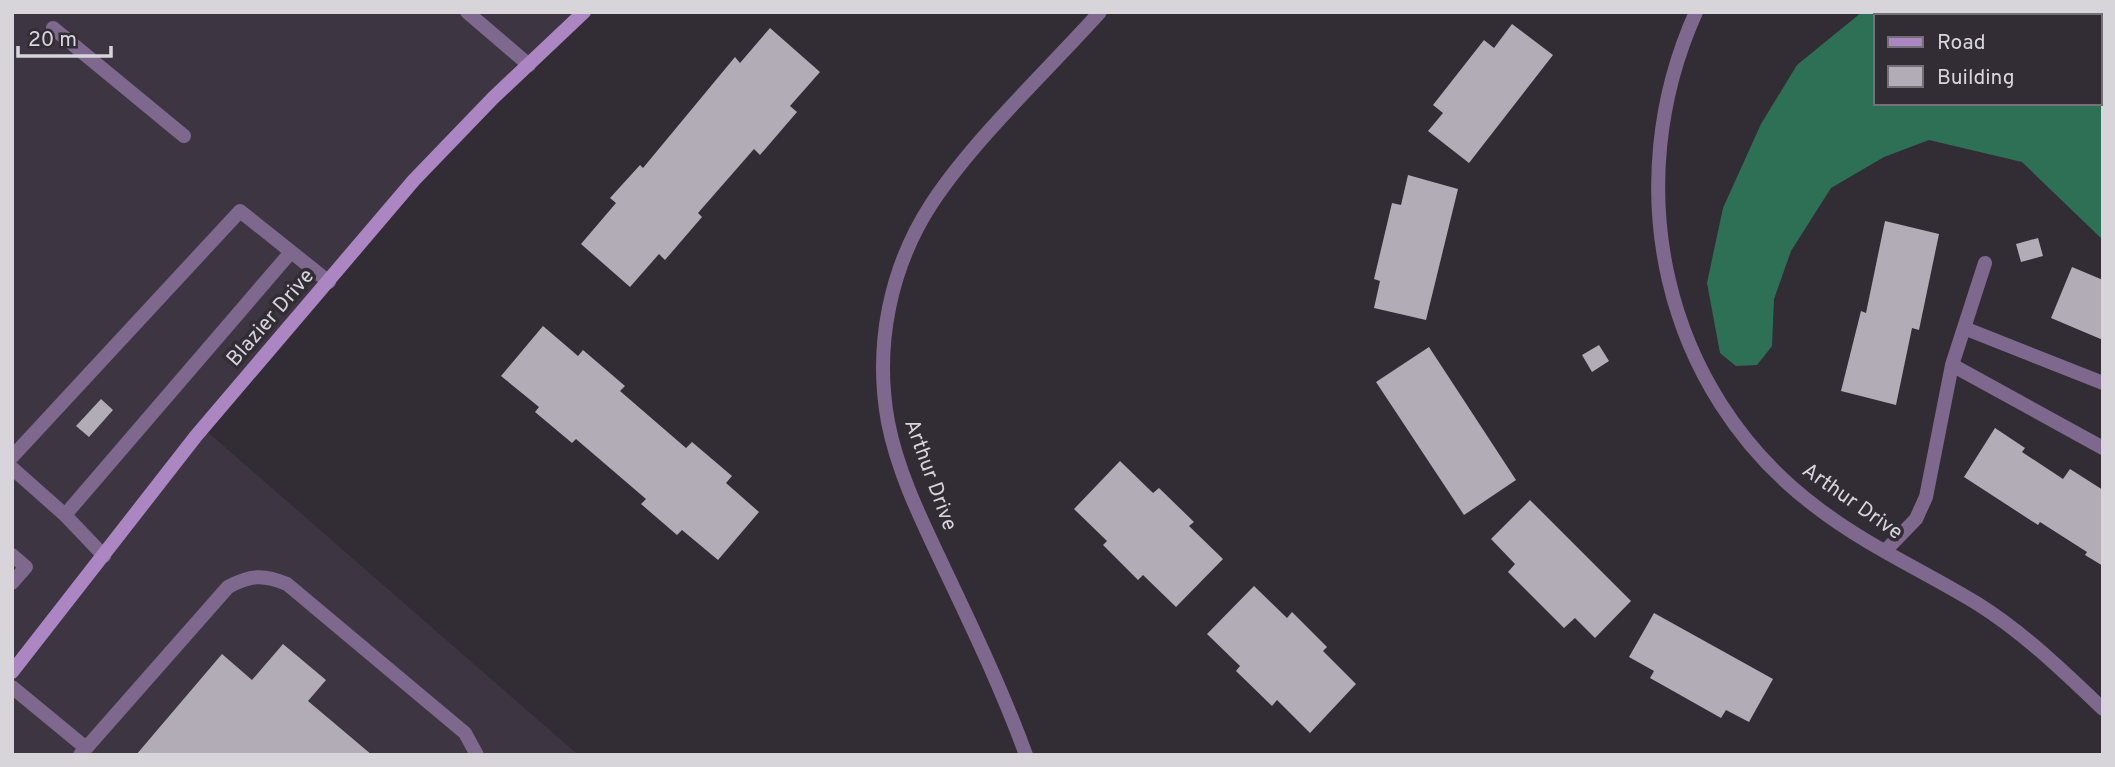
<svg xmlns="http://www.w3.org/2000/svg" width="2115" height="767" viewBox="0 0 2115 767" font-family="Overpass,sans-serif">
<rect width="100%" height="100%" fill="#322d35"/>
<path fill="#3d3542" d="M12,12H584L493,98L203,428L576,753L574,755H12Z"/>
<path fill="#2d7056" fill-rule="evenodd" d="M1862,12H2103V240L2022,162L1929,140L1884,157L1831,188L1791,251L1774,299L1772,346L1757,365L1736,366L1720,353L1707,283L1723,208L1761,124L1797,65ZM1875,16H2099V103H1875Z"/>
<path fill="#b1acb5" d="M1512,24L1553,55L1469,163L1428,131L1443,113L1433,105L1484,40L1494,48Z
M770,28L820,72L790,106L797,112L760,155L754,149L698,213L702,217L665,260L659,254L630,287L581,244L616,203L610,198L640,165L643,168L735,57L740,63Z
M1408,175L1458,189L1426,320L1374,308L1380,281L1374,279L1392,203L1401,205Z
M1885,221L1939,234L1919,330L1912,328L1896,405L1841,391L1861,311L1866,313Z
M2038,238L2043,256L2021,262L2016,244Z
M2072,267L2103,280V340L2051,318Z
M543,326L578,356L583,350L625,386L620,391L686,448L692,442L732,476L726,483L759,512L718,560L682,530L677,535L641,504L646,499L576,439L572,443L535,412L539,407L501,376Z
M1599,345L1609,361L1592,372L1582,355Z
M1429,347L1516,480L1464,515L1376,382Z
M101,399L113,410L89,437L76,426Z
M1995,428L2025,448L2022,452L2063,479L2070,469L2103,490V566L2085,555L2087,552L2040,522L2038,525L1964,477Z
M1120,461L1153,493L1159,488L1194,522L1189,526L1223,559L1176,607L1143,575L1138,580L1103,545L1107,541L1074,509Z
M1530,500L1631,601L1595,638L1575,618L1564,628L1508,572L1515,564L1491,539Z
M1254,586L1287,618L1292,612L1327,647L1323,651L1356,684L1310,733L1277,700L1272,706L1236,671L1240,666L1207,634Z
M1654,613L1773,679L1749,722L1726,710L1721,718L1650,678L1654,671L1629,657Z
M283,644L326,680L308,701L372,755H136L222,654L252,680Z"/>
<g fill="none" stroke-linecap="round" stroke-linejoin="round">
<path stroke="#7f688d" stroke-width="14" d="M467,12L529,65
M53,28L184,136
M1964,328L2103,383
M1952,365L2103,448
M12,457L240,211L329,282
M12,468L65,515L104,556
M65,515L291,252
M1885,551L1916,519L1926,497L1952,365L1985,263
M12,555L26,567L12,583
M12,687L86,748
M80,755L228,587C251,575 263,574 287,584L465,733L477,755"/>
<path stroke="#7f688d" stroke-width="14" d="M1696,12C1618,185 1662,390 1815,506C1865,545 1924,571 1978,604C2024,633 2063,671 2103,709
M1026,755C1003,692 974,631 945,570C923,523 898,474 888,422C874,346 890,267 932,203C975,138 1046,72 1100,12"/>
<path stroke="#ab86c2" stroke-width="14" d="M12,672L196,436L414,180L493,98L584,12"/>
</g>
<g text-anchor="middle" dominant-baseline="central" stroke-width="7" stroke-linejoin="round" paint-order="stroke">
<g font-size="21" fill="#d8d5da" stroke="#322d35">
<text transform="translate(271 318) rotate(-49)">Blazier Drive</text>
<text transform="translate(930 475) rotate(70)">Arthur Drive</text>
<text transform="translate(1852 502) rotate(35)">Arthur Drive</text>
</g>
</g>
<rect width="2115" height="767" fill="none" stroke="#d8d5da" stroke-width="28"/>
<rect x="1874" y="14" width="228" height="91" fill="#322d35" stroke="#747077" stroke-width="2"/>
<rect x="1888" y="37" width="35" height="10" fill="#ab86c2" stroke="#747077" stroke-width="2"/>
<text x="1937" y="49" font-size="21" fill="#d8d5da">Road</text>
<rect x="1888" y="66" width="35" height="21" fill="#b1acb5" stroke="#747077" stroke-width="2"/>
<text x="1937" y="84" font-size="21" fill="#d8d5da">Building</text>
<path d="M18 46v10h93v-10" fill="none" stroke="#d8d5da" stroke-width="3.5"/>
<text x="28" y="46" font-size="21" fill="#d8d5da" stroke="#322d35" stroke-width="5" paint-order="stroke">20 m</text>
</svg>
